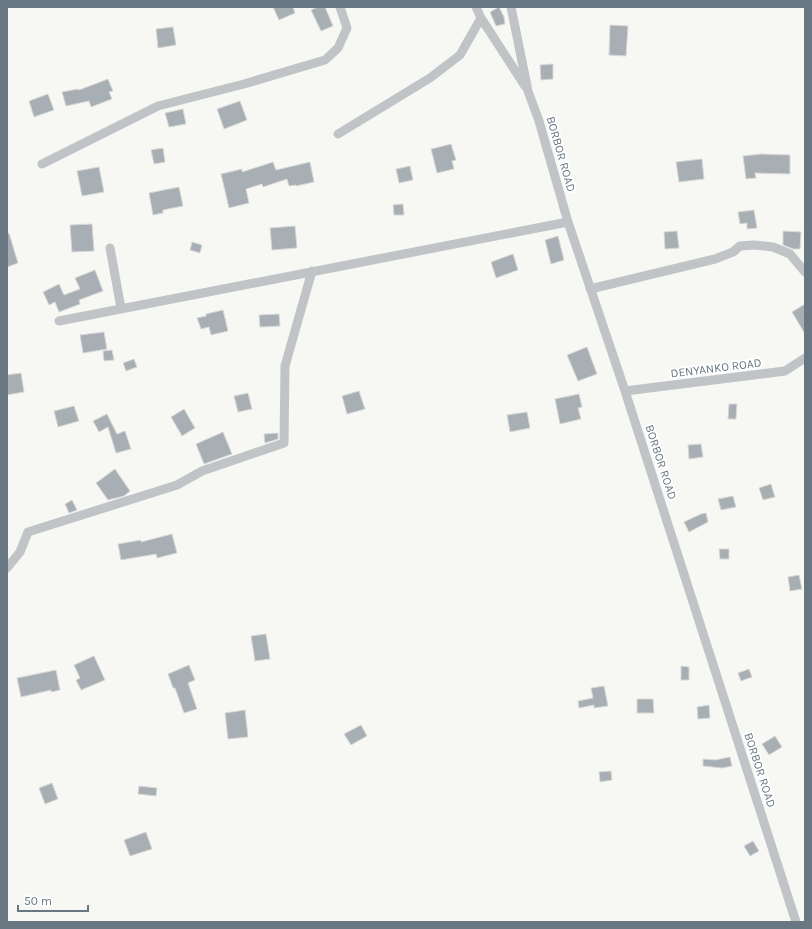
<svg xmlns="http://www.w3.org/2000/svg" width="812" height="929" viewBox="0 0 812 929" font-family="Karla,sans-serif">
<rect width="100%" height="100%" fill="#f7f7f4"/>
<path fill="#a8afb4" stroke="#d8d8d6" d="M273,7H293L295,13L279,20Z
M318,7H325L333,26L321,31L311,10Z
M499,7L504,17L505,24L496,26L490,12Z
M610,25L628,26L626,56L609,55Z
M173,27L176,45L158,48L156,29Z
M553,64V79L541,80L540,65Z
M108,79L113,91L109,92L112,99L91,107L89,101L66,106L62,92L78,89L79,90Z
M48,94L54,110L34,117L29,101Z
M240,101L247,120L224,129L217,109Z
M183,109L186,124L169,127L165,113Z
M451,144L456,160L452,161L454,169L437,173L431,149Z
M163,148L165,162L154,164L151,150Z
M761,154L790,155V174L755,173L756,178L746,179L743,156Z
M702,159L704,179L679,182L676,162Z
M273,162L276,170L310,162L314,182L296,186V185L289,186L287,179L263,187L262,184L246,189L249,203L229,208L221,174L242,169V172Z
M410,166L413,180L399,183L396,169Z
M99,167L104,192L82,196L77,171Z
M179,187L183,206L163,210V213L153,215L149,193Z
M403,204L404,215H394L393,205Z
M754,210L757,228L747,229V223L740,224L738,212Z
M92,224L94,251L72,252L70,225Z
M295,226L297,248L272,250L270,228Z
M677,231L679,248L665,249L664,232Z
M783,231L801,232L800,249H793L783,245Z
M9,233L18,263L7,267V234Z
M558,236L564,260L551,264L545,240Z
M192,242L202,245L200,253L190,250Z
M513,254L518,270L496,278L491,262Z
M95,270L103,291L79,300L80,304L59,312L55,302L49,305L43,292L59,284L64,295L80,289L75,278Z
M805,304V334L792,312Z
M223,310L228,331L211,335L209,327L201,329L197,318L206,316V314Z
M279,314L280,326L260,327L259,315Z
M104,332L107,349L83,353L80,335Z
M587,347L597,374L578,381L567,355Z
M112,350L114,360L104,361L103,351Z
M134,359L137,367L126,371L123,363Z
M21,373L24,392L7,395V375Z
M359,391L365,409L347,414L342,396Z
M248,393L252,409L238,412L234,396Z
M579,394L582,407L578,408L581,419L560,424L555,399Z
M729,404H737L736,419H728Z
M74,406L79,421L58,427L54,411Z
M184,409L195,428L182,436L171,417Z
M527,412L530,428L510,432L507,415Z
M107,414L117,434L125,431L131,449L116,453L108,427L99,432L93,421Z
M223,432L232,454L204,464L196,444Z
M278,433V439L265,443L264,434Z
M701,444L703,457L689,459L688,445Z
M115,469L130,491L124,496L108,500L96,483Z
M771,484L775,497L763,500L759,488Z
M733,496L736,507L721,510L718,499Z
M72,500L77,510L69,513L65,504Z
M706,513L708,522L689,532L684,522L701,514Z
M172,534L177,553L157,558L156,554L121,560L118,544L141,540V542Z
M719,549H729V559H720Z
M799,575L802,589L790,591L788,577Z
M266,634L270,659L255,661L251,636Z
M94,656L105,680L81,690L76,680L80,678L74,665Z
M189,665L195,680L188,683L197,709L184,713L175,688H173L168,674Z
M681,666L689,667V680H681Z
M749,669L752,677L741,681L738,673Z
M56,670L60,690L51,692V690L21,697L17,678Z
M604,686L608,706L594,708V705L579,708L578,701L593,698L591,688Z
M637,699H653L654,713H637Z
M709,705L710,718L698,719L697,707Z
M245,710L248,737L228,739L225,713Z
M361,725L367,736L351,745L344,734Z
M775,736L782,747L769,755L762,744Z
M730,757L732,766L722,768L703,766V759L715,760Z
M611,771L612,780L600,782L599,772Z
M52,783L58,799L45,804L39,788Z
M139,786L157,788L156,796L138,794Z
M146,832L152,849L130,856L124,840Z
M753,841L759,851L750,856L744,846Z"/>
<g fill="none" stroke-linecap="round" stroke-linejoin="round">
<path stroke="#c0c4c7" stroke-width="9" d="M476,7L481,18L525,86
M511,7L528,91L539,121L568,222L625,391L796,922
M338,134L430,78L460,55L481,18
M42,164L158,106L244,84L325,60L338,48L347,28L340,7
M110,248L121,308
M590,289L715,259L733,252L740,246L754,245L773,247L790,254L805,272
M59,321L568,222
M625,391L785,371L805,358
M7,568L20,552L28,532L177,485L202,471L284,443L285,366L312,271"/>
</g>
<g text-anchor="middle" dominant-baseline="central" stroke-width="4" stroke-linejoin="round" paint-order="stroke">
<g font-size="12" fill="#687782" stroke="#fff">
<text transform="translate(561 154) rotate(74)">BORBOR ROAD</text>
<text transform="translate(716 368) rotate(-7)">DENYANKO ROAD</text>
<text transform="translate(661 462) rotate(72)">BORBOR ROAD</text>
<text transform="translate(760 770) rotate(72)">BORBOR ROAD</text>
</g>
</g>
<rect width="812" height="929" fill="none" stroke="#687782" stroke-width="16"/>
<path d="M18 905v6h70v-6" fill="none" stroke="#687782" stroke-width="2"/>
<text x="24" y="905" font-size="12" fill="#687782" stroke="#ffffff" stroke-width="3" paint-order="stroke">50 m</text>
</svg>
